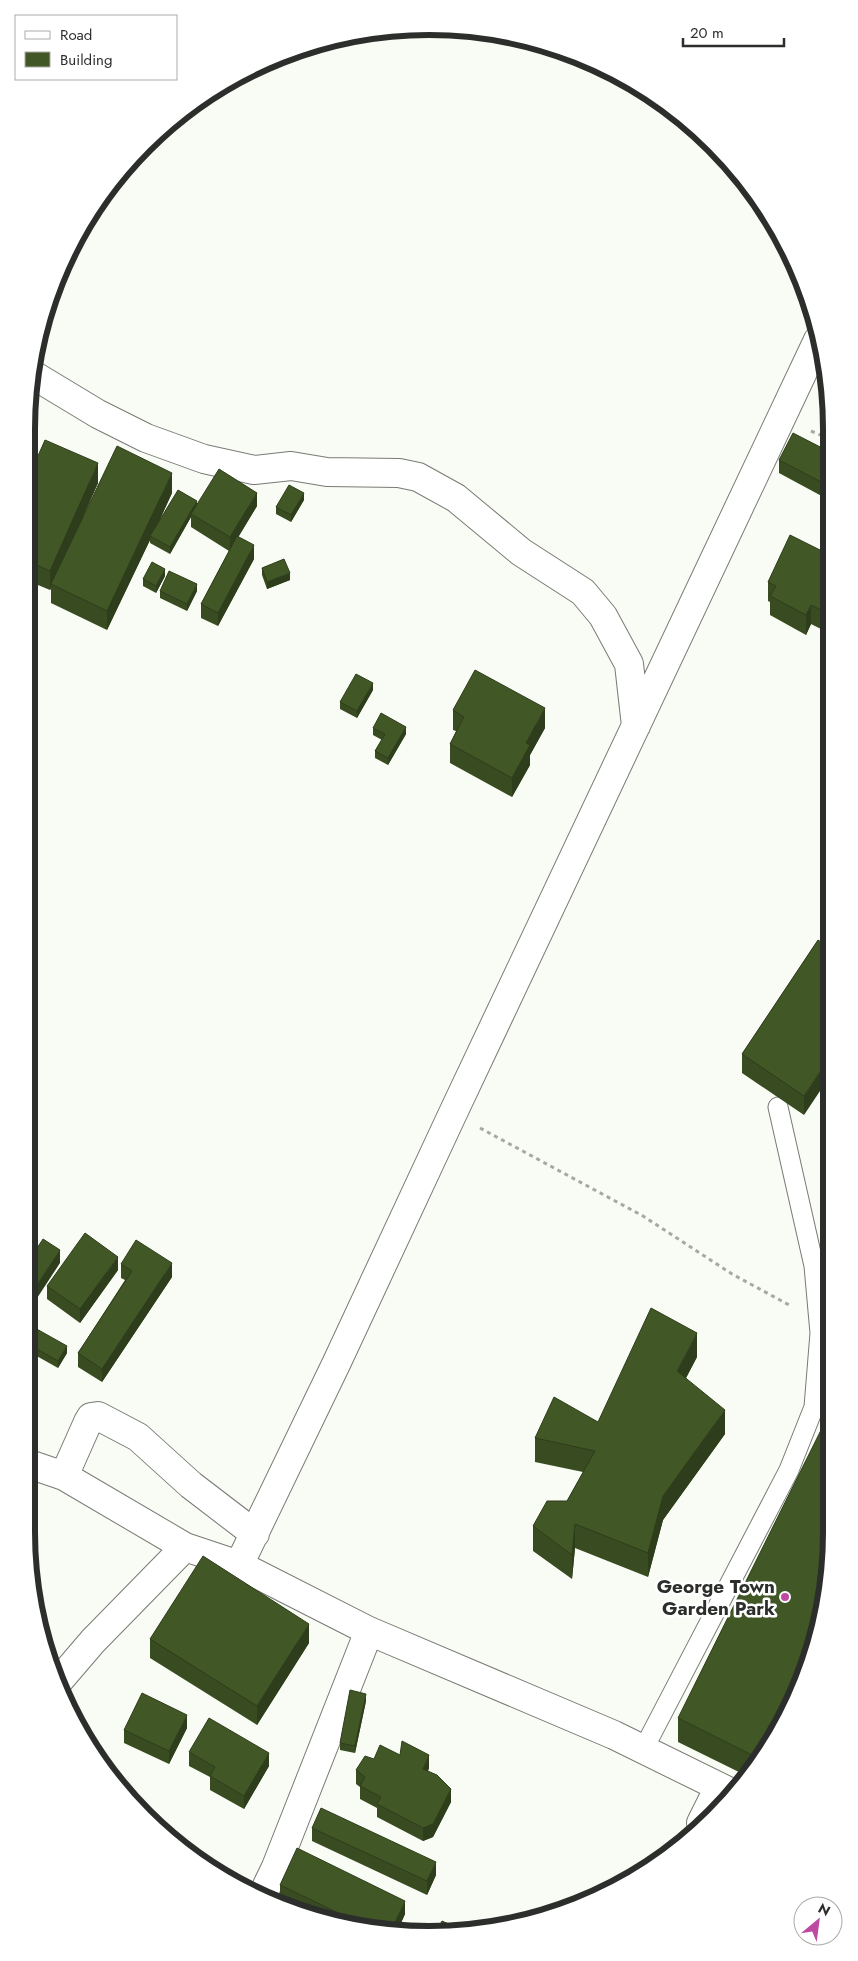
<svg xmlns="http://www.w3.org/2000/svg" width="858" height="1961" viewBox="0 0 858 1961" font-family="Jost,sans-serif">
<rect width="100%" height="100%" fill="#f8fcf4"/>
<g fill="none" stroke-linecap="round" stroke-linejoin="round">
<defs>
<path id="service" d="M643,1750L789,1470L814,1407L820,1333L814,1266L778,1107"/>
<path id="minor" d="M35,376L98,414L146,438L204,459L254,470L291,466L327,472L399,473L418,477L456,498L521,552L583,592L603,616L629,664L636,726
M26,1463L64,1476L185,1547L239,1565L369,1631L614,1735L734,1794
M64,1476L88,1422L91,1417L98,1416L138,1437L191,1485L255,1534
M239,1565L337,1362L453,1113L818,340
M57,1683L93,1641L185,1547
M701,1823L719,1787
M263,1894L276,1867L369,1631"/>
</defs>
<use href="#service" stroke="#787b74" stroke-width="21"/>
<use href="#minor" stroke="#787b74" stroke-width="30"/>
<path stroke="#a6a9a3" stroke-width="3" stroke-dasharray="4 4" stroke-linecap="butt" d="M811,431L828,438
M480,1128L643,1216L732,1274L791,1306"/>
<use href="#service" stroke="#fff" stroke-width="19"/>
<use href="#minor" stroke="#fff" stroke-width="28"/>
</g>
<path fill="#394b21" d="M828,451L829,500L779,473V460Z
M26,483H98L83,517L172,493L160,519L197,505L257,506L238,537L254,559L218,626L201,618V604L229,551L191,527V517L170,554L150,543V540L107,630L51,603V589L50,590L26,580Z
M304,500L291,522L276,514V507Z
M829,543V633L811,624L806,635L770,615V602L768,601V582L824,552Z
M262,568L290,580L267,589L262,575Z
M165,576L156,593L143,586V579Z
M160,591H197L187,611L160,598Z
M373,690L357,718L340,709V702Z
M453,710L545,728L530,755V765L512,797L450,763V744L456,731L453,730Z
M373,728L406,734L388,765L375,758V751L382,740L373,735Z
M818,940L804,1115L742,1073V1054Z
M121,1264L172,1277L102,1382L78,1367V1353L125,1280L121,1278Z
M118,1270L80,1323L47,1299V1286Z
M26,1323L67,1353L58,1368L26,1350Z
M697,1357L686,1378L725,1434L663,1520L648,1577L575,1548L572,1579L533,1551V1526L567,1501L583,1472L535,1462V1438L598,1422Z
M150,1639L309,1643L257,1725L150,1658Z
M366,1701L355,1753L340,1750V1743Z
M678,1718L778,1733L747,1776L678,1742Z
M187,1728L169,1764L124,1743V1730Z
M189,1752L269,1766L244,1809L210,1790V1777L189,1766Z
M374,1759L429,1768L428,1771L451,1802L433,1837L423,1841L377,1817V1808L360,1799V1787L356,1784V1770Z
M312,1828L436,1875L427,1895L312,1841Z
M280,1885L405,1914L397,1932L351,1927L300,1908L280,1899Z"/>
<path fill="#2e3d1b" d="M98,463V483L53,584H51L50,590V571Z
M172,473V493L152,537L150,536V540L107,630V611Z
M257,493V506L230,551V537Z
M304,493V500L291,522V515Z
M197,501V508L191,514V517L170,554V547Z
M254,545V559L218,626V613Z
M165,569V576L156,593V586Z
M290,573V580L267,589V582Z
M197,584V591L187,611V604Z
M811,605V624L806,635V615Z
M373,683V690L357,718V711Z
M545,708V728L530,755V765L512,797V778L526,743Z
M406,727V734L388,765V758Z
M830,1056V1076L804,1115V1096Z
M60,1250V1263L26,1315V1301Z
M118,1257V1270L80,1323V1309Z
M172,1263V1277L102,1382V1369Z
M697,1333V1357L677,1395V1371Z
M67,1346V1353L58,1368V1361Z
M725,1410V1434L663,1520L648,1577V1553L663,1496Z
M575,1524V1548L572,1579V1555Z
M309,1624V1643L257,1725V1706Z
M366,1694V1701L355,1753V1746Z
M187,1715V1728L169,1764V1751Z
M269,1753V1766L244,1809V1796Z
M429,1755V1768L423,1783V1769Z
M451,1789V1802L433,1837L423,1841V1828Z
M436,1862V1875L427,1895V1881Z
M405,1901V1914L397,1932L391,1931Z"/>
<path fill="#425726" stroke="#2e3d1b" d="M793,433L828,451L829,486L779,460Z
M45,440L98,463L50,571L26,560V483Z
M117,446L172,473L107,611L51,584Z
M219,469L257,493L230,537L191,514Z
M289,485L304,493L291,515L276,507Z
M178,490L197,501L170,547L150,536Z
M790,535L824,552L829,543V614L811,605L806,615L770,596L776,586L768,582Z
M237,536L254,545L218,613L201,604Z
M284,559L290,573L267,582L262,568Z
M152,562L165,569L156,586L143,579Z
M169,571L197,584L187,604L160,591Z
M475,670L545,708L526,743L530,745L512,778L450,744L464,717L453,710Z
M356,674L373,683L357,711L340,702Z
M381,713L406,727L388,758L375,751L385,734L373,728Z
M818,940L830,948V1056L804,1096L742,1054Z
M85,1233L118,1257L80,1309L47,1286Z
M43,1239L60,1250L26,1301V1265Z
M136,1240L172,1263L102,1369L78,1353L132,1271L121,1264Z
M651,1308L697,1333L677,1371L725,1410L663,1496L648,1553L575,1524L572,1555L533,1526L547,1501H567L595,1451L535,1438L554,1397L598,1422Z
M26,1323L67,1346L58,1361L26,1343Z
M829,1414L831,1415L832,1532L810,1662L778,1733L760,1759L678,1718Z
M203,1556L309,1624L257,1706L150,1639Z
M350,1690L366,1694L355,1746L340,1743Z
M142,1693L187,1715L169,1751L124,1730Z
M209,1718L269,1753L244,1796L210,1776L215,1767L189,1752Z
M402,1741L429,1755L423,1769L437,1775L451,1789L433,1824L423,1828L377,1804L381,1797L360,1786L365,1777L356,1770L365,1756L374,1759L380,1745L400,1755Z
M321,1808L436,1862L427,1881L312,1828Z
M297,1848L405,1901L391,1931L372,1929L280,1885Z
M442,1921L464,1931L435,1934Z"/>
<circle fill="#bd49a2" stroke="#fff" stroke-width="2" cx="785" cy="1597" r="5"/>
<g text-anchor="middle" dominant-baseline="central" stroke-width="5" stroke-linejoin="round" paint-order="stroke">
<g font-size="19" font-weight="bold" fill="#2c2e2b" stroke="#fff" text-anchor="end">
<text x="775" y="1586">George Town<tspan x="775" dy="22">Garden Park</tspan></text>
</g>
</g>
<path d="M0 0H858V1961H0ZM429 35H429A394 394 0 0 1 823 429V1532A394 394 0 0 1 429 1926H429A394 394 0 0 1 35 1532V429A394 394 0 0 1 429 35Z" fill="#fff" fill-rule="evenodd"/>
<path fill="none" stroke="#2c2e2b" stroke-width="6" d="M429 35H429A394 394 0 0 1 823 429V1532A394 394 0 0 1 429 1926H429A394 394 0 0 1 35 1532V429A394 394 0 0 1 429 35Z"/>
<rect x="15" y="15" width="162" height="65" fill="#ffffff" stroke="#ababaa"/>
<rect x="25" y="31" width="25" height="8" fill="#ffffff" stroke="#ababaa"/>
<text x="60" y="40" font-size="15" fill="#2c2e2b">Road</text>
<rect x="25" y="52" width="25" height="15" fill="#425726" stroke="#ababaa"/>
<text x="60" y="65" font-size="15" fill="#2c2e2b">Building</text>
<g transform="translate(818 1921) rotate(29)"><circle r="24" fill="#ffffff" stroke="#ababaa"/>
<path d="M0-4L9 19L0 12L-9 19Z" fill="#bd49a2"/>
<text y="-8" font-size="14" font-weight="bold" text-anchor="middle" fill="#2c2e2b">N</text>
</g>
<path d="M683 38v8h101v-8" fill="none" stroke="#2c2e2b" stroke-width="2.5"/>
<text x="690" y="38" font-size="15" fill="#2c2e2b" stroke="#ffffff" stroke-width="4" paint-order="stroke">20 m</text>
</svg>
